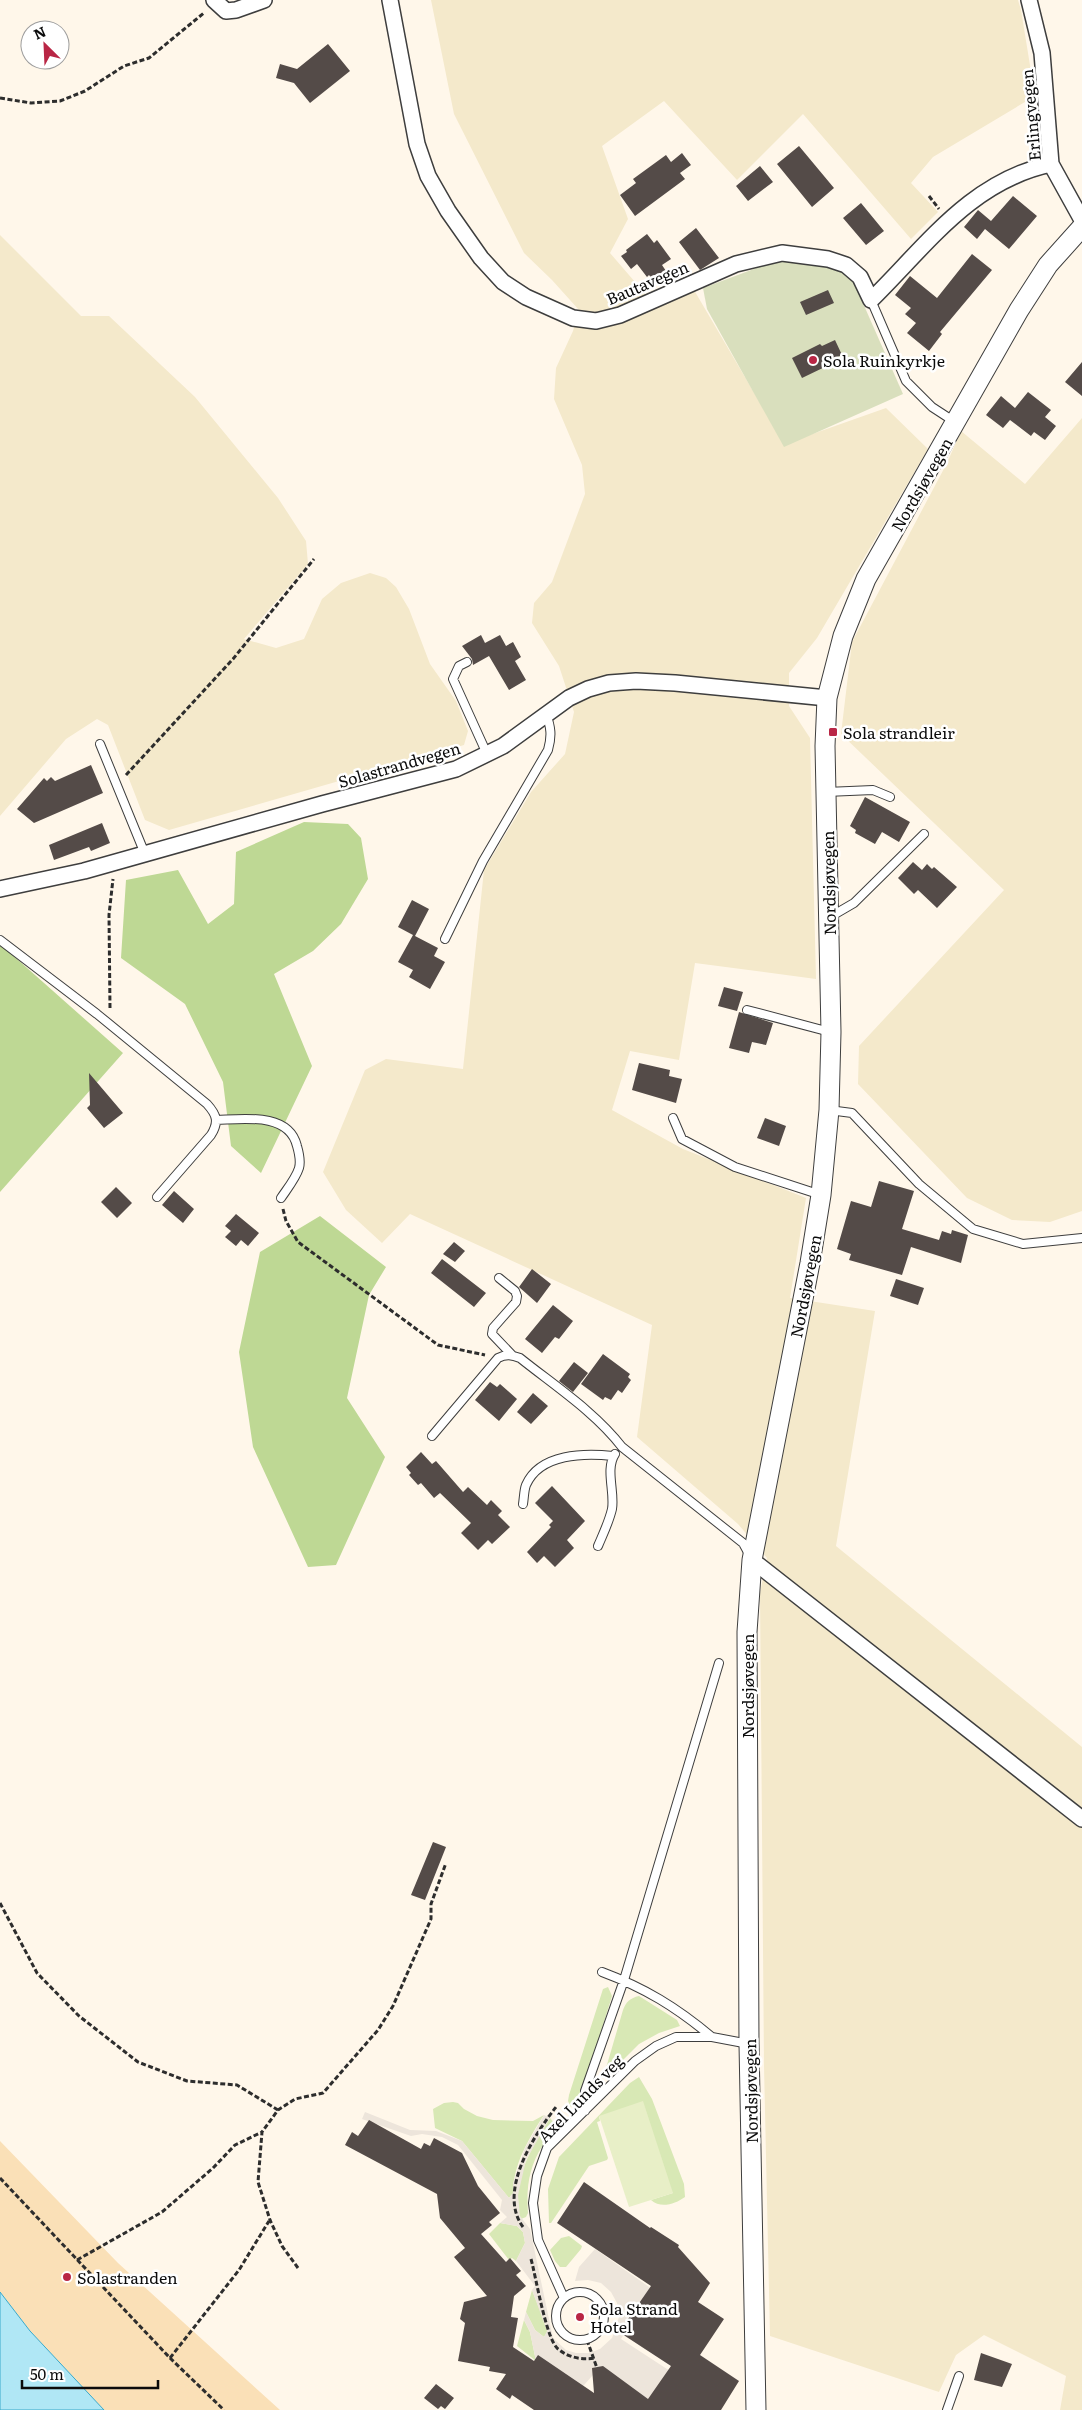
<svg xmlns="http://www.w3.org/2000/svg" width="1082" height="2410" viewBox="0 0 1082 2410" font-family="Literata,serif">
<rect width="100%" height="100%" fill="#fff7ea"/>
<path fill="#f4e9cb" d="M431,0H1018L1021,10L1035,96L933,157L911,183L938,212L911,239L803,114L737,180L664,101L602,146L628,219L610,253L654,304L694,290L784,444L886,408L928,449L817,638L789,673V706L810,738L816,979L695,963L679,1060L630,1051L612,1110L683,1149L806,1198L790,1298L875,1311L836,1546L1082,1747V2410H1060L1066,2376L984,2335L956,2355L939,2392L770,2336L764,2066L760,1593L767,1558L738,1524L637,1437L652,1325L410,1214L382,1243L346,1210L323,1172L365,1070L386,1059L463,1069L484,870L531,792L565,754L574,712L559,666L532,623L534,603L552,582L585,494L582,465L554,399L556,368L573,331L579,310L552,280L524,253L454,114Z
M0,235L81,316H109L195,397L278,498L306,541L308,564L244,639L276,648L304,639L322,599L341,583L370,573L386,578L396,587L409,609L430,664L456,701L468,731L464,745L169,830L145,820L108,725L97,719L66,739L0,816Z
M1082,418V1211L1050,1222L1012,1220L967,1198L858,1084L859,1046L1004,890L841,734L852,642L947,463L961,431L1025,484Z"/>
<path fill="#d8e8b5" d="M608,1987L612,1996L581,2097L577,2103L571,2107L568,2101L569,2095L603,1989Z
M639,1996L677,2020L680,2026L659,2033L639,2044L609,2074L604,2075L623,2010C626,2002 630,1998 639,1996Z
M639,2077L652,2099L684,2184L685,2197C675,2204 661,2209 651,2200L673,2193L599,2116L600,2121L597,2122L608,2158L607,2160L589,2166L551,2223H549L548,2189L559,2157L630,2083Z
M453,2102L458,2103L464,2109L477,2116L493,2120L533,2121L544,2115C529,2138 513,2165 513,2193L509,2198L462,2141L435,2128L433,2109L444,2103Z
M550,2118L556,2125C554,2132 547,2138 543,2145C529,2166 526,2188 528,2213L526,2217L521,2219C507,2188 534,2143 550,2118Z
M500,2223L517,2226L523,2232L525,2243L516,2261L512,2258L509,2260L489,2234Z
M569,2236L582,2246L581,2249L566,2267H560L555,2261L550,2250L561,2238Z
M532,2290L548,2331L544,2337L535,2330L526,2312Z
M524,2320L530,2332L536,2361L517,2346Z"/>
<path fill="#bed894" d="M304,822L348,824L361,838L368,879L341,924L313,951L274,974L312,1066L261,1173L231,1146L223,1082L185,1004L121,958L126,880L178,870L208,924L234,904L236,852Z
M0,944L123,1053L0,1192Z
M320,1216L386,1267L369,1295L347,1398L385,1457L336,1565L308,1567L253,1447L239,1352L260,1252Z"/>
<path fill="#fae0b7" d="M0,2141L118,2263L280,2410H104L30,2331L0,2292Z"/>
<path fill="#d9dfbd" d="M785,260L841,269L851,276L903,394L784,447L707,309L703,288L767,264Z"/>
<path fill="#e8efc7" d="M643,2101L673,2193L629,2207L599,2116Z"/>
<path fill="#ede5db" d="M365,2112L410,2130L436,2131L462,2141L509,2198L513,2193V2183L525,2148L544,2115L550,2118L526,2160L518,2195L520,2216L530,2229L553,2338L566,2350L576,2353H589L600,2349L612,2338L619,2317L617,2303L611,2292L601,2283L588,2280L575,2281L579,2267L595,2249L652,2289L621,2339L670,2371L650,2402L600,2367L577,2393L536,2361L530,2332L524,2320L526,2312L535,2330L544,2337L547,2331L532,2290L535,2286L516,2261L525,2243L523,2232L517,2226L500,2223L507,2217L500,2210L502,2200L458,2145L442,2137L422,2134L411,2136L362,2119Z"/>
<path fill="#b0e7f5" stroke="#38a9cb" d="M0,2292L30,2331L104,2410H0Z"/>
<path fill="#544b48" d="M328,44L350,71L310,103L294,83L276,78L280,64L297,69Z
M799,146L834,188L812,207L777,164Z
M682,153L691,165L680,173L685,179L635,216L620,195L636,183L633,179L666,155L671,162Z
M760,166L773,182L748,201L736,186Z
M1013,196L1037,216L1009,249L985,229L977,239L964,227L978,210L991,221Z
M861,203L884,231L866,245L843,218Z
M696,228L719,258L700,270L679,242Z
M647,234L654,243L657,240L671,259L662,265L666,271L654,281L649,275L647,277L637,264L631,269L621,256L627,252L626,250Z
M972,254L992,270L940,332L942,334L929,351L907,333L916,323L905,314L911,308L895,295L910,276L937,298Z
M828,290L834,303L806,315L800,302Z
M835,340L842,355L829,361L831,364L802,378L792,358L820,344L822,346Z
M1082,362V396L1065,382Z
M1028,392L1051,410L1045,417L1056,426L1045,440L1034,432L1031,436L1010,420L1003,428L986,415L1001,396L1015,408Z
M481,635L485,643L500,635L506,646L513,642L521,657L515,661L526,680L509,690L489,656L473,665L472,659L462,646Z
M91,765L103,793L34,823L17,809L44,778L47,781L51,777L55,781Z
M865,797L910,822L899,842L882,832L875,844L855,833L856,830L850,826Z
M102,823L110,843L91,851L89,847L54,860L49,845Z
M913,862L922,870L927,864L932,869L934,867L957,887L937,908L918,890L914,894L898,878Z
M412,900L429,909L415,936L438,948L434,956L445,962L430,989L409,977L413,970L398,962L413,935L398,927Z
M724,987L743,992L737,1011L718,1006Z
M739,1012L773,1023L766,1045L752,1042L749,1053L729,1048Z
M639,1063L670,1070L669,1076L682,1079L676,1103L632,1090Z
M89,1073L123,1113L104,1128L87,1108L90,1105Z
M765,1118L786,1126L779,1146L757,1138Z
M879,1181L914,1191L902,1229L939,1240L942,1231L951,1234L952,1230L968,1235L961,1263L911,1247L902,1275L849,1260L851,1254L837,1249L851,1201L871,1207Z
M116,1187L132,1203L117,1218L101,1202Z
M174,1191L194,1209L183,1223L162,1205Z
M236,1214L259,1233L248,1246L241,1240L236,1246L225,1237L231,1231L225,1226Z
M454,1242L465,1251L455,1262L443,1254Z
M442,1259L486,1293L474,1307L431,1273Z
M532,1269L551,1284L537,1303L519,1287Z
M896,1279L924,1288L918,1305L890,1296Z
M553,1305L573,1321L559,1339L555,1337L542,1353L525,1339Z
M603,1354L630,1374L628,1377L631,1380L622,1393L618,1390L611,1400L605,1397L603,1400L581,1384Z
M574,1362L588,1373L573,1392L559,1381Z
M490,1382L497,1387L500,1384L517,1399L499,1421L475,1400Z
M533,1393L548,1406L531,1424L517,1412Z
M421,1452L432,1464L436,1461L463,1492L468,1487L487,1505L491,1500L502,1511L498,1515L510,1527L492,1544L488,1540L478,1550L461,1533L471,1523L440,1493L434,1498L421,1483L418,1485L409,1475L411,1473L406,1467Z
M552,1486L585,1521L567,1540L574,1548L555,1567L544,1556L537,1563L527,1552L551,1527L549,1525L553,1521L535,1503Z
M433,1842L446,1847L425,1900L411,1895Z
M369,2120L421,2149L424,2143L430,2146L434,2138L462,2153L478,2186L500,2213L489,2222L492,2225L481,2234L506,2262L510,2258L521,2271L516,2275L526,2286L514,2296L511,2317L518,2318L513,2347L534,2361L538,2355L594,2393L592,2368L603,2366L648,2399L671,2366L619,2332L651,2286L557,2223L584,2182L650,2228L651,2227L679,2245L678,2247L710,2283L698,2302L724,2319L700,2355L739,2381L721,2410H534L512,2395L510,2399L496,2389L506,2374L489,2371L490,2367L458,2361L465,2323L460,2319L464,2302L487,2296L454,2257L465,2248L440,2218L437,2194L345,2145L352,2132L358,2136Z
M981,2353L1012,2364L1002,2387L974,2380Z
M436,2384L454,2398L445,2409L441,2406L438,2409L424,2398Z"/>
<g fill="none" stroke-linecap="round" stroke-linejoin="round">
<defs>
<path id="service" d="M871,300L906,381L932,407L955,422
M467,662L459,666L453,679L487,754
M100,744L145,854
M826,792L873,790L890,797
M830,917L854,903L924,834
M445,939L483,861L548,750C552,736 551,727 546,714
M0,940L97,1014L207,1104C217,1115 219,1122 211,1135L157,1197
M747,1010L830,1032
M829,1110L852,1113L919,1184L973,1229L1023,1244L1082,1238
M673,1118L682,1139L735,1167L821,1195
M217,1120C243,1119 289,1112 297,1146C299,1153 301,1161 299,1168C296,1178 287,1189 281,1198
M499,1278L515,1291L517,1296L516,1302L493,1328L492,1334L512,1355
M432,1436L498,1358C506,1354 512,1355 520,1358C555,1386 595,1412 622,1447L743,1543L749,1554
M523,1504C524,1498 524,1490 526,1485C540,1453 585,1453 613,1456
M598,1546C603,1534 609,1522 612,1509C615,1492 605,1469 615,1454
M602,1972C645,1988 676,2007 712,2037
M585,2111V2091L624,1980L719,1663
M556 2316a24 24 0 1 1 48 0a24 24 0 1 1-48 0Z
M564,2298L538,2240L533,2203L537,2176L547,2148L635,2061L656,2046L676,2037H712L749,2044
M947,2410L959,2376"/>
<path id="minor" d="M214,0L226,11L236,10L264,0
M390,0L417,144L428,176L448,211L481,258L503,282L526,297L573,318L596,321L620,315L736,264L782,253L828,259L846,265L860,277L871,300C927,245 971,181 1051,164
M1029,0L1042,53L1051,164L1082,220
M0,889L84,871L322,804L456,769L503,746L569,698L588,689L609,683L636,681L675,683L827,698
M752,1560L1082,1819"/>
<path id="tertiary" d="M756,2410L749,2044L747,1632L752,1560L810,1263L821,1195L829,1110L831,1032L825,746L827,698L843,636L866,579L1019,310L1048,265L1082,227"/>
</defs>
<use href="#service" stroke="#3e3e3e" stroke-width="10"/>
<use href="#minor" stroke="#3e3e3e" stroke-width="18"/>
<use href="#tertiary" stroke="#3e3e3e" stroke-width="21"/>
<path stroke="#2d2d2d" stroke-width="3" stroke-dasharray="5 2.5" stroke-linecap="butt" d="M0,98L31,103L60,101L85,91L124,66L149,58L205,12
M929,196L939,209
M126,775L233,659L314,559
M110,1008L109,915L113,879
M283,1209L286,1221L298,1242L438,1345L485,1355
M0,1903L37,1973L79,2016L138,2062L187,2081L237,2085L278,2110
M0,2178L170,2358L224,2410
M523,2227C497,2192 534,2135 556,2107
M531,2259C536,2277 546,2339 558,2349C569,2358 582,2360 595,2358
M77,2260L162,2212L213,2168L235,2145L262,2132
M298,2268L282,2246L270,2220L258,2182L262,2132L278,2110L295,2099L323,2093L378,2030L393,2006L431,1919V1904L446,1863
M587,2340L597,2368
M170,2358L239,2270L269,2221"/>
<use href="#service" stroke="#fff" stroke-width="8"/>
<use href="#minor" stroke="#fff" stroke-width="15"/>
<use href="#tertiary" stroke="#fff" stroke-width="19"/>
</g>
<g fill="#b92645" stroke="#fff" stroke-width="2">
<circle cx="813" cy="360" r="5"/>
<rect x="828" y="727" width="10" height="10" rx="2.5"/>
<circle cx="67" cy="2277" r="5"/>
<circle cx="580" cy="2317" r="5"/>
</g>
<g text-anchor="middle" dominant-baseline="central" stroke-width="5" stroke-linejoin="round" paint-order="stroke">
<g font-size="16" fill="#0b0b0b" stroke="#fff">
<text transform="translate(1030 115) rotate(-95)">Erlingvegen</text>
<text transform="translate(647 282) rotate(-23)">Bautavegen</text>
<text transform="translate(921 484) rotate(-60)">Nordsjøvegen</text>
<text transform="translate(399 764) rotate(-16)">Solastrandvegen</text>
<text transform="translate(828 883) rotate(-91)">Nordsjøvegen</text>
<text transform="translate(805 1286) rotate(-79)">Nordsjøvegen</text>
<text transform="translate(747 1686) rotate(-90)">Nordsjøvegen</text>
<text transform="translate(750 2091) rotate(-91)">Nordsjøvegen</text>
<text transform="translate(580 2098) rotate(-46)">Axel Lunds veg</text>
</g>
<g font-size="16" fill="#0b0b0b" stroke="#fff" text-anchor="start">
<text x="823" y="360">Sola Ruinkyrkje</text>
<text x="843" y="732">Sola strandleir</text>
<text x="77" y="2277">Solastranden</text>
<text x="590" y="2308">Sola Strand<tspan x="590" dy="18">Hotel</tspan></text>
</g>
</g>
<g transform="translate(45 45) rotate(336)"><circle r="24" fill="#ffffff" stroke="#9d9d9d"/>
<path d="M0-4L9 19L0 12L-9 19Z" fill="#b92645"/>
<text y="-8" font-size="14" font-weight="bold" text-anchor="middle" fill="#0b0b0b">N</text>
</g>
<path d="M22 2380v8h136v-8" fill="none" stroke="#0b0b0b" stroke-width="2.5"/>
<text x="30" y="2380" font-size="15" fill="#0b0b0b" stroke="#ffffff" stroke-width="4" paint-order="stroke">50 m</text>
</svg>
